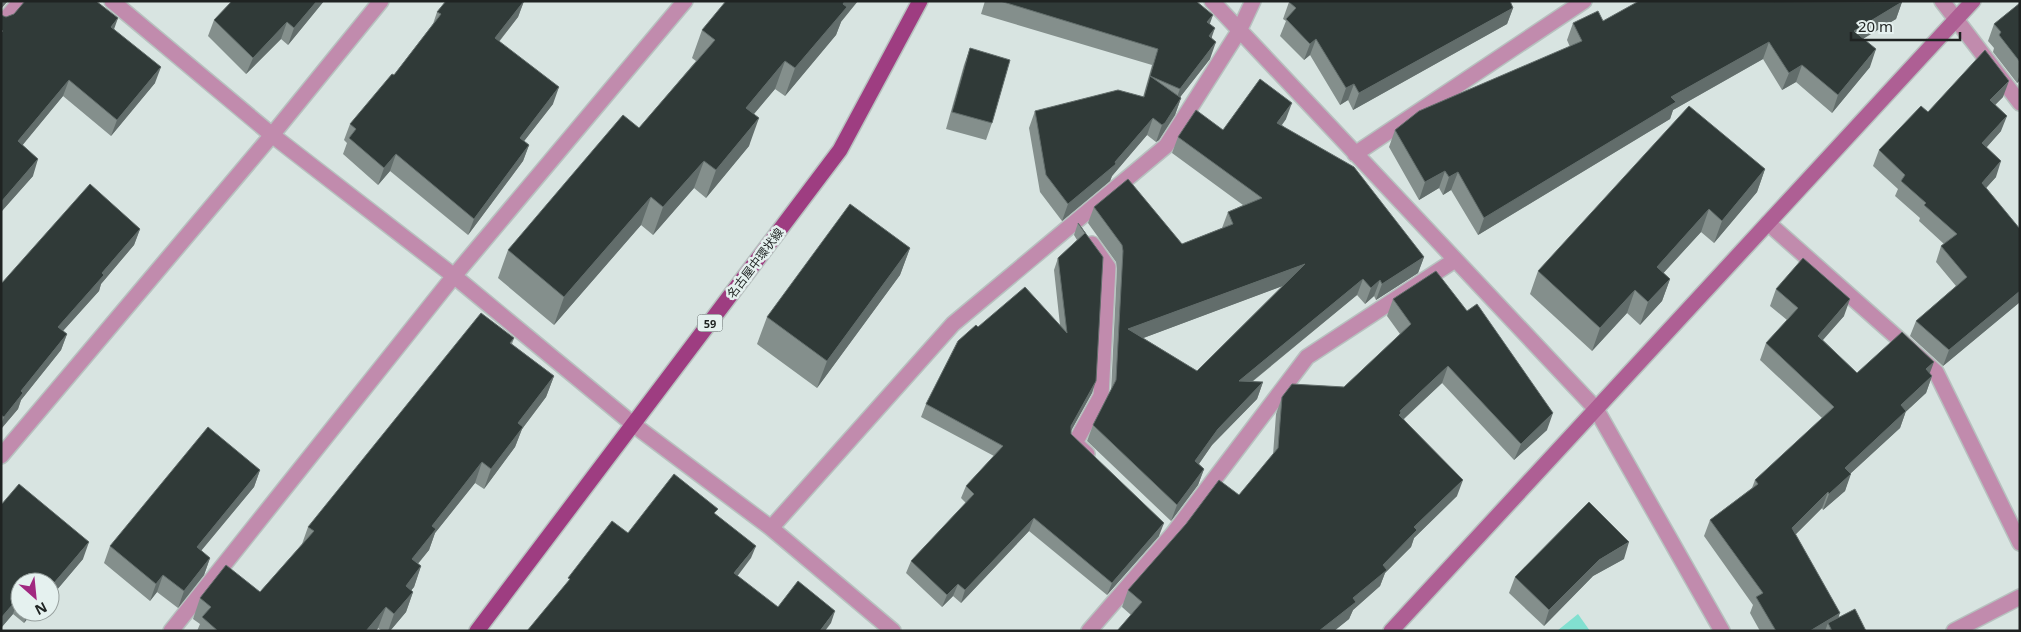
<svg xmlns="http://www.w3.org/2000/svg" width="2021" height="632" viewBox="0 0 2021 632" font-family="'Noto Sans','Noto Sans JP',sans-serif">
<rect width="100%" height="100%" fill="#d8e4e1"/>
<path fill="#81e0d0" d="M1578,614L1590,631H1557Z"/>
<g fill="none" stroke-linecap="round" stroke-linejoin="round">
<defs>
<path id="street" d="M112,1L272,135L454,276L634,425L771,528L893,631
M1212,1L1596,409L1722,631
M1942,1L2020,103
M1,24L21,1
M1355,154L1584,1
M1768,223L1936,372L2020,543
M1087,454L1075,443L1101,396L1108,267L1092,244
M1,456L272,135L381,1
M771,528L953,324L1166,146L1239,31L1253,1
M171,631L454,276L685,1
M1089,631L1172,535L1307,357L1455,260
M1954,631L2020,597"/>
<path id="secondary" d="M1391,631L1973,1"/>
<path id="primary" d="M477,631L840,150L920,1"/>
</defs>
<use href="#street" stroke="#b7c1bf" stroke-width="18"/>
<use href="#secondary" stroke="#b7c1bf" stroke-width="18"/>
<use href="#primary" stroke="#b7c1bf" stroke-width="18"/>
<use href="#street" stroke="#c18bad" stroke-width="15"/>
<use href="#secondary" stroke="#ae5f94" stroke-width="15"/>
<use href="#primary" stroke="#9e3d81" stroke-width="15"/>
</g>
<path fill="#848f8c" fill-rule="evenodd" d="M324,1L288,45L281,39L246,74L208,36L214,20Z
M444,1H524L518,17L499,42L553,104L524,141L529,145L523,161L468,235L390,171L378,185L343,154L347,143L344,140L350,124L394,75L433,24L437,12L445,2Z
M985,1H1196L1210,24L1212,38L1210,59L1180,97L1181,98L1175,115L1159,140L1156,142L1147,135L1112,176L1110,181L1062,221L1040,192L1029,128L1035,111L1143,97L1152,65L981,14Z
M1289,2L1513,8L1507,24L1353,110L1348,100L1340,105L1310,55L1304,60L1280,36L1286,21L1283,19Z
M1902,2L1896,19L1863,38L1870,67L1832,113L1796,82L1782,90L1763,59L1673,110L1670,119L1478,235L1451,190L1443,195L1439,188L1419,200L1389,147L1395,130L1570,47L1567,40L1573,23Z
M2020,3V80L2017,83L1993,52L1994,48L1988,41L1994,24Z
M1,15L6,17L114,29L155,83L111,136L63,96L22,145L33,176L1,212Z
M841,22L836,35L785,96L775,89L754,114L749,146L706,198L694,188L653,235L641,225L554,325L498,278L508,250L639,128L696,61L692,58L702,30Z
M970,48L992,123L986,140L946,129L964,65Z
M2003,97L1995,105L2001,131L1986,148L1996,177L1986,188L2020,230V302L1943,366L1910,336L1916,321L1956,286L1936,262L1941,246L1944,244L1919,221L1920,218L1895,196L1898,189L1873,166L1879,150L1928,112Z
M1286,119L1282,125L1424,257L1418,273L1376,300L1374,296L1365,304L1357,295L1252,382H1263L1257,399L1212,445L1199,464L1204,469L1198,485L1171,521L1087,441L1093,425L1111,391L1117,268L1116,262L1088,223L1094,207L1182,244L1222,228L1228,212L1243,205L1172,153L1178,137ZM1282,286L1197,371L1143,338Z
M1765,169L1757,192L1714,243L1701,232L1663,273L1670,279L1662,301L1640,325L1627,313L1592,351L1530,294L1538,271Z
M1078,223L1103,257L1092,393L1071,431V434L1159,536L1107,595L1029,531L961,603L953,596L942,607L906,573L911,561L966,503L961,498L966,486L994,456L921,417L926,404L978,327L1060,325L1054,270L1058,258L1077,240L1074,235Z
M140,229L134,245L101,284L99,291L63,331L67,334L61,350L21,400L18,409L1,429V284Z
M910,248L900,275L817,388L757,344L767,317Z
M1776,289L1844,316L1823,340L1857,373L1930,374L1932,376L1926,393L1906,411L1900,428L1850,474L1845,491L1823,510L1822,508L1795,535L1839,617L1866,631H1760L1750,613L1753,605L1704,536L1710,520L1752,488L1755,480L1822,418L1760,360L1766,343L1787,320L1770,306Z
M1393,299L1547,430L1514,460L1442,383L1404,419L1457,496L1414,538L1411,547L1385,573L1380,586L1353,610L1349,619L1334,631H1117L1131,615L1122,607L1128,590L1239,495L1273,455L1276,414L1282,397L1344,387L1400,334L1387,316Z
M514,338L512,344L554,376L546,397L522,429L515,447L484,489L475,483L435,533L429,550L418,564L421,566L414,587L411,590L413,592L406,612L390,631H382L378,628L376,631H197L200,624L193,619L200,598L260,592L302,544L308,527Z
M260,470L254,487L201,551L210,558L204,575L178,608L157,592L150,601L104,563L110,546Z
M1,505L83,559L50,598V582H20V612H33L24,623L13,614L1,628Z
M1624,559L1593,576L1544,626L1509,593L1515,577Z"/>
<path fill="#626d6b" d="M1,1H8L1,9Z
M317,1H324L288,45L294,28Z
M524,1L518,17L488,55L495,38Z
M845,1H858L841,22L836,35L785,96L795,68Z
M1902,2L1896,19L1848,48L1854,31Z
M1513,8L1507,24L1353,110L1359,93Z
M1213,15L1207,32V22Z
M118,18L112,35L111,27Z
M287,22L281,39L246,74L253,58Z
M1215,28L1209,45V36Z
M1316,39L1310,55L1304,60L1310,44Z
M1216,42L1210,59L1174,105L1180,89Z
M1769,42L1763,59L1673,110L1670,119L1478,235L1484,218L1671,97Z
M1876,49L1870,67L1832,113L1838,95Z
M785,61L775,89L736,135L746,108Z
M1802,65L1796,82L1782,90L1789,73Z
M161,67L155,83L111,136L117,120Z
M2020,74V80L2017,83Z
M69,80L63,96L12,158L18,141Z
M2009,81L2003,97L1984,116L1990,100Z
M1354,84L1348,100L1340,105L1346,88Z
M559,87L553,104L514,154L520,138Z
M1181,98L1175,115L1159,140L1156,142L1162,125Z
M1292,103L1286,119L1271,139L1277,123Z
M2007,116L2001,131L1976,159L1982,143Z
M759,118L749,146L706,198L716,170Z
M1153,118L1147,135L1112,176L1110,181L1062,221L1068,204L1115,162Z
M529,145L523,161L468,235L474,219Z
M396,154L390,171L378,185L384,168Z
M38,159L33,176L1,212V202Z
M704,161L694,188L653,235L663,207Z
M2001,161L1996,177L1976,199L1982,183Z
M1765,169L1757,192L1714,243L1722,221Z
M1445,171L1439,188L1419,200L1425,182Z
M1458,172L1451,190L1443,195L1449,177Z
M651,197L641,225L554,325L564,297Z
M1709,209L1701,232L1648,290L1657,267Z
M140,229L134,245L101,284L99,291L52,343L58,327L102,273Z
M910,248L900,275L817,388L827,361Z
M1424,257L1418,273L1376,300L1382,284Z
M1305,264L1299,280L1122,346L1128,329Z
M1363,279L1357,295L1233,397L1239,381Z
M1670,279L1662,301L1640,325L1648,302Z
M1380,280L1374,296L1365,304L1371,288Z
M1635,290L1627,313L1592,351L1600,328Z
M2020,291V302L1943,366L1949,350Z
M1850,299L1844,316L1812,352L1818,336Z
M67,334L61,350L21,400L18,409L1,429V424L4,417L21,391Z
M1934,362L1928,378L1926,369Z
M1448,366L1442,383L1397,425L1400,411Z
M554,376L546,397L522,429L515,447L484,489L491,469L518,423Z
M1932,376L1926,393L1895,422L1901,405Z
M1096,381L1092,393L1067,438L1071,426Z
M1263,382L1257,399L1212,445L1189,478L1195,461L1218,429Z
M1906,411L1900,428L1839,484L1845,468Z
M1553,413L1547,430L1514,460L1521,444Z
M482,462L475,483L435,533L429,550L404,580L412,559L432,526Z
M1204,469L1198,485L1171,521L1177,505Z
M260,470L254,487L190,564L197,547Z
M1851,474L1845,491L1823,510L1829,494Z
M1463,480L1457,496L1414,538L1411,547L1385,573L1380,586L1353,610L1349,619L1334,631H1319L1353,598L1383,565L1414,527Z
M1828,492L1822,508L1786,544L1792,528Z
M1034,518L1029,531L961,603L965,590Z
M1164,523L1159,536L1107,595L1112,583Z
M89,542L83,559L50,598V595L54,583Z
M1629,542L1624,559L1593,576L1544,626L1549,610L1599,560Z
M756,546L751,558L730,586L734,573Z
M210,558L204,575L178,608L184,591Z
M421,566L414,587L398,607L406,586Z
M163,575L157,592L150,601L156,584Z
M958,584L953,596L942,607L947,595Z
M413,592L406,612L390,631H388L394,614Z
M19,597L13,614L1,628V618Z
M386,607L378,628L376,631H366Z
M835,611L831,623L825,631H820Z
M28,612H33L24,623Z
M1840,613L1834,630L1828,623L1825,631H1810Z"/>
<path fill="#303a38" stroke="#626d6b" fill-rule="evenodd" d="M25,1H96L118,18L111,27L161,67L117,120L69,80L18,141L38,159L1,202V33L3,31L1,30V15L6,17L14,14Z
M232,1H317L294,28L287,22L253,58L214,20Z
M446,1H524L495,38L559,87L520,138L529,145L474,219L396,154L384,168L349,138L356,129L350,124L392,74L394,75L441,14L437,12Z
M726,1H845L843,4L847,7L795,68L785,61L746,108L759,118L716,170L704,161L663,207L651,197L564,297L508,250L623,115L639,128L715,40L702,30Z
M1000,1H1196L1213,15L1207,22L1215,28L1209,36L1216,42L1180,89L1150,76L1158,49Z
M1290,1H1510L1513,8L1359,93L1354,84L1346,88L1316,39L1310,44L1286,19L1296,8L1289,2Z
M1639,1L1902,2L1854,31L1876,49L1838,95L1802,65L1789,73L1769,42L1671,97L1676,102L1484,218L1458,172L1449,177L1445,171L1425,182L1395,130L1419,111L1582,41L1573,23L1598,11L1603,21Z
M2020,3V62L1999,35L2001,32L1994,24Z
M970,48L1010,60L992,123L952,112Z
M1985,50L2009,81L1990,100L2007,116L1982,143L2001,161L1982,183L2020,229V291L1949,350L1916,321L1967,277L1941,246L1957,234L1924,205L1926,203L1901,181L1905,175L1879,150L1921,106L1928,112Z
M1150,76L1181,98L1165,123L1162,125L1153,118L1115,162L1116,164L1068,204L1046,175L1035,111L1118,90L1144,97Z
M1260,79L1292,103L1277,123L1354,167L1424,257L1382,284L1380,280L1371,288L1363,279L1239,381L1263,382L1218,429L1195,461L1204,469L1177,505L1093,425L1116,380L1123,251L1122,245L1094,207L1128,179L1182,244L1233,224L1228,212L1262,198L1178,137L1196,110L1223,130ZM1305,264L1197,371L1128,329Z
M1689,106L1765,169L1722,221L1709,209L1657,267L1670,279L1648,302L1635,290L1600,328L1538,271Z
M90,184L140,229L102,273L104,275L58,327L67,334L21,391L23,393L4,417L1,415V284Z
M850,204L910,248L827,361L767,317Z
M1078,223L1103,257L1096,381L1071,426V434L1164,523L1112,583L1034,518L965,590L958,584L947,595L911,561L974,494L966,486L1003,446L926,404L958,341L976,325L978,327L1025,287L1067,333L1058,258L1085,233Z
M1803,258L1850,299L1818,336L1857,373L1902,332L1934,362L1926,369L1932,376L1901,405L1906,411L1845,468L1851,474L1829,494L1828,492L1792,528L1840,613L1810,631H1776L1756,597L1763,593L1710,520L1758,484L1755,480L1834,407L1766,343L1798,308L1776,289Z
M1436,271L1467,311L1477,304L1553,413L1521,444L1448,366L1400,411L1401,413L1399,415L1463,480L1414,527L1417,530L1383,565L1387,570L1353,598L1356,602L1319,631H1117L1142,602L1128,590L1186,524L1219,480L1239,495L1278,448L1282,397L1292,384L1344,387L1411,324L1393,299Z
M481,313L514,338L510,343L554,376L518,423L523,427L491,469L482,462L432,526L436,529L412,559L421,566L406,586L413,592L394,614L386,607L366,631H218L202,617L211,607L200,598L226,565L260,592L314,531L308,527Z
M208,427L260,470L197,547L210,558L184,591L163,575L156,584L110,546Z
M674,474L718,509L714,513L756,546L734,573L778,607L798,581L835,611L820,631H527L570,579L568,578L612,521L628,533Z
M19,484L89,542L54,583L51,581L50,582H20V599L19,597L1,618V505Z
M1589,502L1629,542L1599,560L1549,610L1515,577Z
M1855,609L1866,631H1832L1828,623Z"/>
<g text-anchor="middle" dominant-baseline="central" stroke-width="5" stroke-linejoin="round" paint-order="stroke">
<rect fill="#e5f1ef" stroke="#5a6160" stroke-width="1" x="697.5" y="314.5" width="25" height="17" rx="4"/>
<g font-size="11" font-weight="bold" fill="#1f2322">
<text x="710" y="323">59</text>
</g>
<g font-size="12" fill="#1f2322" stroke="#e5f1ef">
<text transform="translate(755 263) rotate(-53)">名古屋中環状線</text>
</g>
</g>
<rect width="2021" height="632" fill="none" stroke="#1f2322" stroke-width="5"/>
<g transform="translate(35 597) rotate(153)"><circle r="24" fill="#e5f1ef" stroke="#969f9d"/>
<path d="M0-4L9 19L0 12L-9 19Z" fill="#a12880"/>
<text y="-8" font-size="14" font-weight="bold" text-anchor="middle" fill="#1f2322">N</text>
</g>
<path d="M1851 32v8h109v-8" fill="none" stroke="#1f2322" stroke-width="2.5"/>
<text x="1858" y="32" font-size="15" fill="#1f2322" stroke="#e5f1ef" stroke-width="4" paint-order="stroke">20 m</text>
</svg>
